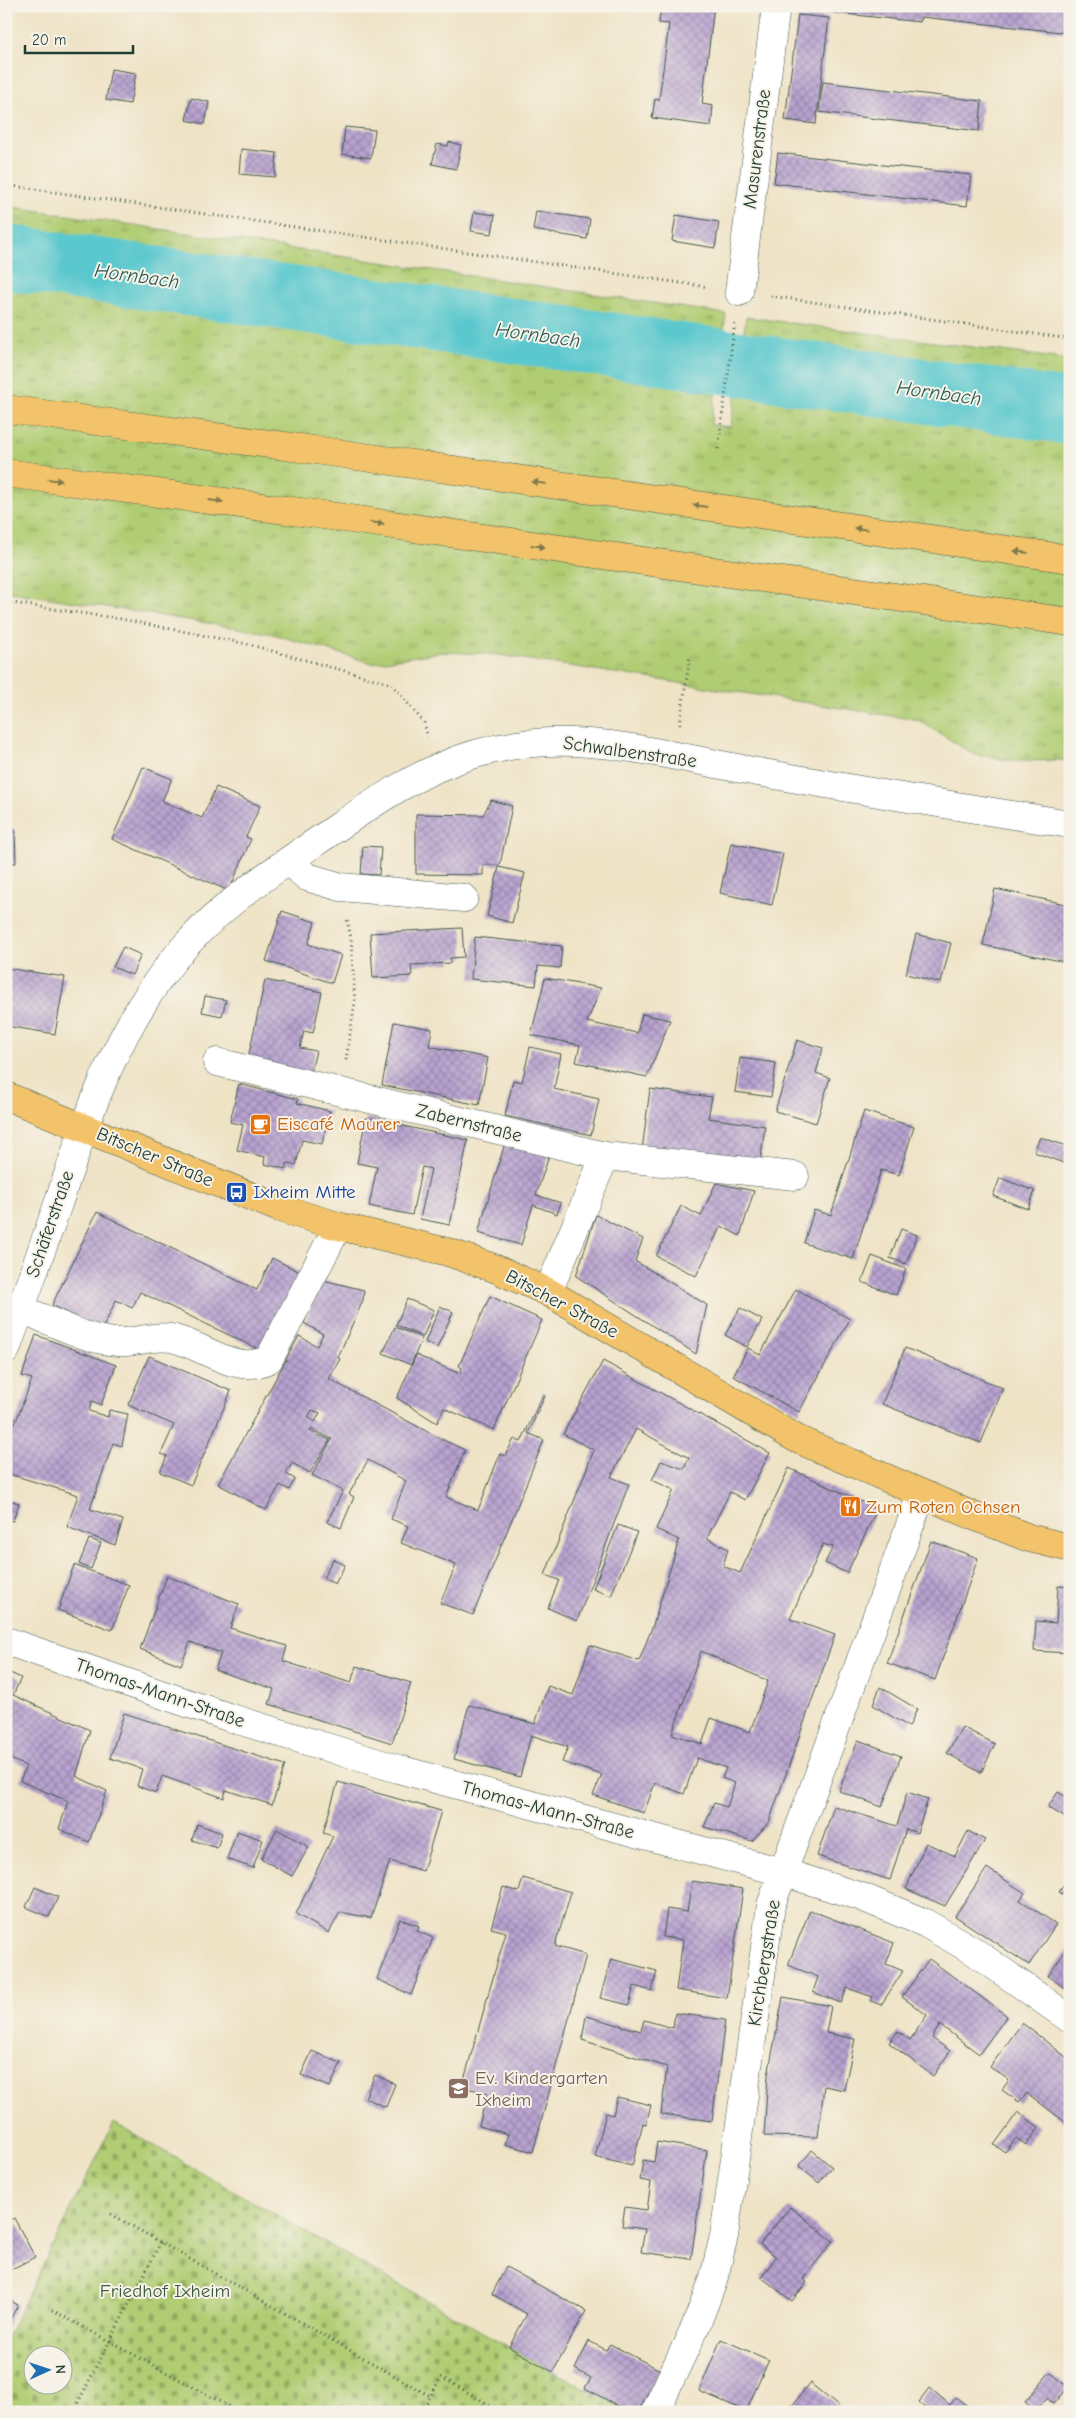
<svg xmlns="http://www.w3.org/2000/svg" width="1076" height="2418" viewBox="0 0 1076 2418" font-family="'Comic Neue',sans-serif">
<defs>
<pattern id="grass-tufts" width="24" height="20" patternUnits="userSpaceOnUse" patternTransform="scale(1.25)"><rect width="24" height="20" fill="#b1cd73"/><path d="M3 7l-1-3M5 7V3M7 7l1-3M15 17l-1-3M17 17v-4M19 17l1-3" fill="none" stroke="#8fa85f"/></pattern>
<pattern id="cemetery-stones" width="16" height="16" patternUnits="userSpaceOnUse" patternTransform="scale(1.25)"><rect width="16" height="16" fill="#b1cd73"/><path d="M2 7V4a2 2 0 0 1 4 0v3zM10 15v-3a2 2 0 0 1 4 0v3z" fill="#8fa85f"/></pattern>
<pattern id="building-cross-hatch" width="8" height="8" patternUnits="userSpaceOnUse" patternTransform="scale(1.25)"><rect width="8" height="8" fill="#b8a2d0"/><path d="M0 0l8 8M0 8l8-8" fill="none" stroke="#9585aa"/></pattern>
</defs>
<rect width="100%" height="100%" fill="#f7f3e8"/>
<filter id="ink" filterUnits="userSpaceOnUse"><feTurbulence type="fractalNoise" baseFrequency=".02" numOctaves="2"/><feDisplacementMap in="SourceGraphic" scale="10" xChannelSelector="R" yChannelSelector="G"/><feConvolveMatrix kernelMatrix="1 2 1 2 8 2 1 2 1" color-interpolation-filters="sRGB"/></filter>
<filter id="wash" filterUnits="userSpaceOnUse"><feTurbulence type="fractalNoise" baseFrequency=".0096" numOctaves="4" result="noise"/><feDisplacementMap in="SourceGraphic" scale="20" xChannelSelector="R" yChannelSelector="G"/><feGaussianBlur stdDeviation="1.12" result="paint"/><feColorMatrix in="noise" values="0 0 0 0 0 0 0 0 0 0 0 0 0 0 0 0 0 1.4 0 .05"/><feComposite in="paint" operator="in"/></filter>
<g filter="url(#wash)">
<rect width="100%" height="100%" fill="#efe3c6"/>
<path fill="url(#grass-tufts)" stroke="#688554" d="M6,206L726,314L711,425L731,427L746,317L1070,360V760L1015,761L975,755L918,720L492,654L441,652L372,663L269,633L6,591Z"/>
<path fill="url(#cemetery-stones)" stroke="#688554" fill-rule="evenodd" d="M114,2123L509,2347L629,2412H6V2339ZM32,2356H62V2386H32Z"/>
<g fill="none" stroke-linecap="round" stroke-linejoin="round">
<path stroke="#5ac8ce" stroke-width="65" d="M6,257L1070,412"/>
</g>
<g id="blocks">
<path fill="url(#building-cross-hatch)" fill-rule="evenodd" d="M661,6H714L702,104L713,106L711,126L652,118L655,99L659,100L669,24L659,23Z
M827,6H1070V33L921,17L920,22L827,12Z
M798,15L829,18L816,124L785,120Z
M111,69L136,73L130,104L106,100Z
M823,82L982,101L979,131L819,112Z
M191,98L209,102L205,124L186,120Z
M345,127L375,130L371,158L342,154Z
M449,142L461,145L456,169L432,164L437,144L448,146Z
M241,149L277,153L275,177L239,174Z
M778,153L971,175L967,206L774,183Z
M536,211L590,219L587,239L533,230Z
M474,212L495,215L492,234L471,231Z
M676,215L719,222L715,248L672,241Z
M143,767L172,779L162,801L202,818L216,787L260,806L246,837L251,839L229,891L112,839Z
M491,800L512,806L500,865H483V875L416,874V814L483,815Z
M6,830H15L16,863H6Z
M731,843L783,854L772,905L720,893Z
M363,846L381,847L379,875L361,874Z
M499,867L525,873L512,923L487,916Z
M995,889L1070,905V963L983,945Z
M282,911L315,922L308,944L341,955L332,983L266,961Z
M462,928L464,957L450,958L451,963L411,965L412,976L373,978L370,933Z
M916,934L951,943L941,983L906,974Z
M475,937L562,946L560,968L538,966L536,986L471,979Z
M123,947L141,955L132,975L113,967Z
M6,968L65,977L55,1034L6,1026Z
M545,978L601,988L587,1022L637,1033L642,1014L670,1020L647,1077L576,1062L580,1045L531,1035Z
M265,980L322,992L313,1033L304,1031L300,1048L316,1051L310,1076L247,1063Z
M205,996L226,1000L222,1016L202,1012Z
M394,1022L432,1029L429,1046L488,1058L479,1105L382,1085Z
M797,1040L823,1048L816,1073L830,1078L816,1123L775,1111Z
M530,1047L561,1054L554,1089L599,1099L591,1135L505,1116L513,1080L522,1082Z
M740,1058L776,1063L771,1097L735,1092Z
M239,1084L298,1099L297,1103L330,1111L322,1144L302,1140L296,1165L287,1163L286,1169L264,1164L265,1157L237,1150L243,1125L230,1122Z
M650,1089L712,1097L708,1118L765,1126L760,1165L642,1150Z
M864,1111L914,1127L899,1175L881,1170L853,1259L804,1243L814,1210L831,1215Z
M366,1118L468,1140L450,1225L420,1219L431,1169L422,1167L412,1215L369,1206L377,1167L357,1163Z
M1040,1137L1070,1147L1066,1164L1034,1152Z
M505,1143L549,1156L536,1195L561,1203L557,1214L533,1205L521,1245L478,1233Z
M1000,1178L1035,1191L1028,1209L993,1196Z
M716,1183L754,1191L740,1236L721,1226L696,1276L656,1256L681,1206L701,1216Z
M97,1212L257,1290L272,1258L300,1272L262,1351L140,1292L132,1308L116,1300L102,1330L52,1305Z
M596,1215L643,1239L635,1261L707,1305L696,1354L576,1276Z
M901,1229L917,1235L906,1264L890,1258Z
M872,1256L906,1269L896,1295L862,1282Z
M323,1280L364,1290L363,1300L338,1357L340,1359L329,1379L441,1439L465,1450L446,1497L478,1510L500,1454L505,1456L514,1439L521,1442L543,1395L545,1396L528,1433L544,1440L473,1615L440,1603L456,1565L401,1543L408,1526L391,1519L406,1481L368,1460L349,1494L354,1497L341,1528L327,1522L343,1491L312,1475L332,1439L312,1429L310,1431L330,1440L310,1473L292,1463L286,1474L295,1479L289,1490L280,1485L266,1510L218,1484L299,1336L317,1346L323,1334L304,1323ZM312,1410L320,1413L315,1422L308,1417Z
M796,1289L850,1319L799,1412L733,1376L748,1348L760,1355Z
M490,1296L542,1320L494,1430L444,1408L437,1423L397,1398L416,1355L460,1374L462,1368L459,1366Z
M407,1299L434,1310L423,1337L396,1325Z
M440,1306L453,1312L437,1348L425,1342Z
M740,1308L762,1320L747,1347L725,1335Z
M395,1327L422,1338L411,1365L383,1353Z
M36,1335L116,1365L101,1405L92,1401L89,1411L108,1417L109,1410L128,1414L122,1446L113,1443L90,1509L123,1520L115,1545L67,1527L78,1495L6,1473V1422L15,1424L32,1379L22,1376Z
M905,1348L1003,1388L981,1443L882,1404Z
M149,1356L231,1391L191,1485L160,1472L167,1456L161,1454L174,1425L128,1405Z
M603,1361L770,1453L745,1500L730,1492L707,1538L728,1549L723,1566L740,1573L789,1468L877,1509L847,1573L825,1563L833,1547L823,1544L790,1619L835,1635L769,1822L752,1841L704,1827L714,1803L727,1807L735,1783L722,1778L726,1768L697,1758L684,1794L655,1783L644,1813L593,1795L602,1775L562,1762L568,1747L531,1735L520,1777L454,1759L469,1705L535,1724L548,1686L573,1695L590,1645L639,1661L653,1625L679,1540L656,1529L674,1490L652,1480L661,1461L684,1469L689,1458L636,1429L611,1477L629,1484L577,1621L548,1608L559,1580L545,1575L594,1450L563,1434ZM701,1651L768,1681L750,1732L711,1718L702,1744L672,1734Z
M6,1499L19,1503L13,1521L6,1519Z
M618,1525L637,1532L611,1596L593,1589Z
M89,1539L101,1543L91,1569L79,1564Z
M931,1541L978,1558L935,1680L887,1663Z
M333,1559L345,1565L335,1584L323,1578Z
M74,1565L129,1585L112,1630L58,1610Z
M167,1576L239,1604L230,1628L287,1646L283,1661L351,1683L356,1666L411,1683L392,1743L269,1704L274,1689L215,1670L221,1653L190,1642L181,1665L140,1649Z
M1058,1586L1070,1587V1653L1034,1651L1036,1621L1056,1623Z
M6,1671L21,1678L13,1695L90,1730L76,1776L107,1791L89,1842L59,1829L68,1801L20,1781L26,1766L6,1757Z
M880,1687L917,1709L909,1727L873,1705Z
M124,1713L285,1765L272,1805L226,1790L224,1798L162,1776L156,1793L137,1786L142,1769L110,1758Z
M962,1727L995,1744L981,1773L947,1753Z
M858,1740L901,1756L882,1807L839,1791Z
M338,1782L441,1811L423,1871L390,1861L371,1918L340,1912L329,1933L296,1914L333,1836L323,1833Z
M907,1792L928,1799L917,1833L906,1829L890,1880L817,1856L834,1806L897,1826Z
M1058,1792L1070,1799V1821L1048,1807Z
M197,1824L222,1833L217,1848L192,1840Z
M277,1829L309,1847L292,1876L261,1859Z
M237,1831L263,1840L253,1868L227,1859Z
M968,1831L985,1840L945,1906L906,1889L926,1843L955,1856Z
M987,1868L1025,1893L1020,1900L1056,1924L1029,1965L955,1916Z
M1070,1874V1899L1059,1892Z
M523,1878L571,1892L555,1946L586,1955L533,2152L505,2144L508,2134L479,2126L487,2093L462,2087L506,1932L491,1928L503,1887L519,1892Z
M692,1881L743,1889L727,1998L676,1990L683,1940L663,1937L667,1909L687,1912Z
M35,1887L58,1897L49,1917L26,1907Z
M810,1910L894,1943L886,1964L903,1971L881,2005L871,2001L873,1997L847,1988L841,2003L813,1992L818,1977L788,1965Z
M400,1919L419,1926L417,1931L433,1938L411,1995L377,1979Z
M1070,1945V1992L1048,1976Z
M611,1959L657,1971L652,1991L634,1986L629,2005L600,1998Z
M929,1959L1007,2016L979,2054L940,2025L932,2038L950,2051L933,2076L889,2043L898,2031L910,2040L927,2015L902,1997Z
M783,1997L831,2006L826,2033L855,2039L844,2090L824,2086L818,2137L764,2136L768,2075Z
M675,2013L725,2020L712,2121L661,2114L667,2067L582,2040L586,2016L641,2031L644,2020L673,2028Z
M1022,2023L1070,2060L1069,2125L1027,2093L1019,2102L1002,2090L1009,2080L990,2067Z
M312,2051L341,2063L330,2087L301,2075Z
M375,2075L395,2084L386,2107L365,2098Z
M617,2097L651,2105L646,2124L643,2123L632,2166L595,2157L606,2113L613,2115Z
M1018,2112L1039,2127L1026,2145L1016,2138L1005,2152L994,2145Z
M657,2142L707,2150L691,2259L641,2252L645,2229L622,2226L625,2207L647,2210L651,2182L640,2180L643,2160L654,2162Z
M812,2150L832,2167L819,2183L799,2166Z
M790,2207L833,2241L803,2279L807,2282L792,2301L761,2277L776,2257L760,2244Z
M14,2218L35,2257L6,2272V2222Z
M506,2267L586,2311L553,2372L509,2347L527,2314L492,2294Z
M6,2298L18,2305L6,2327Z
M721,2339L769,2360L746,2411L699,2391Z
M589,2341L606,2350L610,2344L660,2370L638,2412H629L585,2388L591,2378L575,2369Z
M1050,2372L1068,2387L1053,2404L1047,2398L1035,2411L1025,2402Z
M810,2383L839,2407L835,2412H787Z
M930,2388L950,2405L956,2397L974,2412H930L919,2402Z"/>
</g>
</g>
<g filter="url(#ink)">
<use href="#blocks" fill-opacity="0" stroke="#3e564a" stroke-width="1"/>
<g fill="none" stroke-linecap="round" stroke-linejoin="round">
<defs>
<path id="minor" d="M739,292L776,6
M288,861L307,877L341,887L464,898
M217,1062L605,1156L795,1176
M548,1292L605,1156
M21,1309C50,1320 91,1343 122,1342C140,1342 157,1334 175,1339C207,1347 236,1376 269,1359L338,1226
M6,1350C23,1301 41,1253 58,1204C89,1111 121,1016 188,943C231,896 287,862 338,827C407,780 463,745 550,742C618,740 691,760 758,772C862,791 966,808 1070,824
M6,1641L228,1717L398,1769L782,1872L862,1897L925,1923L972,1950L1070,2019
M655,2412L697,2323L713,2281L724,2236L771,1905L921,1495"/>
<path id="major" d="M6,1096L279,1208L338,1226L448,1252L494,1268L548,1292L797,1439L976,1517L1029,1538L1070,1548"/>
<path id="highway" d="M6,409L322,451L1070,559
M6,473L316,514L1070,622"/>
</defs>
<use href="#minor" stroke="#3e564a" stroke-width="29"/>
<use href="#major" stroke="#3e564a" stroke-width="29"/>
<use href="#highway" stroke="#3e564a" stroke-width="29"/>
<path stroke="#3e564a" stroke-width="3" stroke-dasharray="1 4" stroke-linecap="butt" d="M6,185L708,287
M771,296L1070,339
M718,449L735,322
M6,602L121,619L247,644L392,684L424,723L428,737
M680,724L690,655
M346,1060L355,1002L351,938L347,919
M111,2214L430,2396
M52,2310L239,2412
M73,2412L161,2242
M422,2412L441,2377L502,2412"/>
<use href="#minor" stroke="#fff" stroke-width="28"/>
<use href="#major" stroke="#f2c36a" stroke-width="28"/>
<use href="#highway" stroke="#f2c36a" stroke-width="28"/>
</g>
<defs><path id="oneway-solid" d="M-6-.8H1V-3.2L6.5 0L1 3.2V.8H-6Z" transform="scale(1.25)"/></defs>
<g fill="#7e794c">
<use href="#oneway-solid" transform="translate(55 480) rotate(7)"/>
<use href="#oneway-solid" transform="translate(539 483) rotate(-172)"/>
<use href="#oneway-solid" transform="translate(216 501) rotate(7)"/>
<use href="#oneway-solid" transform="translate(700 506) rotate(-172)"/>
<use href="#oneway-solid" transform="translate(377 523) rotate(8)"/>
<use href="#oneway-solid" transform="translate(861 529) rotate(-172)"/>
<use href="#oneway-solid" transform="translate(538 546) rotate(8)"/>
<use href="#oneway-solid" transform="translate(1021 552) rotate(-172)"/>
</g>
</g>
<defs>
<symbol id="cafe-square" viewBox="-11 -11 22 22"><rect x="-9" y="-9" width="18" height="18" rx="4" fill="#e8710a" stroke="#f7f3e8"/><path d="M-5.5-4.5H6V0H3Q3 3.5 0 3.5H-2.5Q-5.5 3.5-5.5 0ZM3-3.2v2h1.7v-2ZM-6 4.5H4V6H-6Z" fill="#fff"/></symbol>
<symbol id="bus-square" viewBox="-11 -11 22 22"><rect x="-9" y="-9" width="18" height="18" rx="4" fill="#1a4fb4" stroke="#f7f3e8"/><path d="M-5-6H5V4H4V6H2V4H-2V6H-4V4H-5ZM-3.5-4V0h7V-4ZM-3.5 1.2v1.5H-2V1.2ZM2 1.2v1.5H3.5V1.2Z" fill="#fff"/></symbol>
<symbol id="restaurant-square" viewBox="-11 -11 22 22"><rect x="-9" y="-9" width="18" height="18" rx="4" fill="#e8710a" stroke="#f7f3e8"/><path d="M-5-6h1v4h1v-4h1v4h1v-4h1v5L-1.5 .5V6h-2V.5L-5-1ZM5-6V6H3V1.5H1.5Q1.5-4 5-6Z" fill="#fff"/></symbol>
<symbol id="school-square" viewBox="-11 -11 22 22"><rect x="-9" y="-9" width="18" height="18" rx="4" fill="#8d6e63" stroke="#f7f3e8"/><path d="M0-5L7-2L0 1L-7-2ZM-4 1L0 2.5L4 1V4Q0 6-4 4Z" fill="#fff"/></symbol>
</defs>
<g fill-rule="evenodd">
<use href="#cafe-square" x="248" y="1112" width="25" height="25"/>
<use href="#bus-square" x="224" y="1180" width="25" height="25"/>
<use href="#restaurant-square" x="838" y="1494" width="25" height="25"/>
<use href="#school-square" x="446" y="2076" width="25" height="25"/>
</g>
<g text-anchor="middle" dominant-baseline="central" stroke-width="4" stroke-linejoin="round" paint-order="stroke">
<g font-size="19" fill="#1f3d34" stroke="#f7f3e8">
<text transform="translate(757 149) rotate(-83)">Masurenstraße</text>
<text transform="translate(630 752) rotate(8)">Schwalbenstraße</text>
<text transform="translate(469 1123) rotate(14)">Zabernstraße</text>
<text transform="translate(155 1157) rotate(23)">Bitscher Straße</text>
<text transform="translate(50 1224) rotate(-71)">Schäferstraße</text>
<text transform="translate(562 1304) rotate(28)">Bitscher Straße</text>
<text transform="translate(160 1693) rotate(19)">Thomas-Mann-Straße</text>
<text transform="translate(548 1810) rotate(15)">Thomas-Mann-Straße</text>
<text transform="translate(764 1963) rotate(-81)">Kirchbergstraße</text>
</g>
<g font-size="19" fill="#c56008" stroke="#f7f3e8" text-anchor="start">
<text x="277" y="1124">Eiscafé Maurer</text>
<text x="866" y="1507">Zum Roten Ochsen</text>
</g>
<g font-size="19" fill="#164399" stroke="#f7f3e8" text-anchor="start">
<text x="253" y="1192">Ixheim Mitte</text>
</g>
<g font-size="19" fill="#785e54" stroke="#f7f3e8" text-anchor="start">
<text x="475" y="2078">Ev. Kindergarten<tspan x="475" dy="22">Ixheim</tspan></text>
</g>
<g font-size="19" fill="#3c5a41" stroke="#f7f3e8">
<text x="165" y="2291">Friedhof Ixheim</text>
</g>
<g font-size="20" font-style="italic" fill="#2b5953" stroke="#f7f3e8">
<text transform="translate(137 276) rotate(8)">Hornbach</text>
<text transform="translate(538 335) rotate(8)">Hornbach</text>
<text transform="translate(939 393) rotate(8)">Hornbach</text>
</g>
</g>
<rect width="1076" height="2418" fill="none" stroke="#f7f3e8" stroke-width="25"/>
<g transform="translate(48 2370) rotate(87)"><circle r="24" fill="#f7f3e8" stroke="#a1aaa0"/>
<path d="M0-4L9 19L0 12L-9 19Z" fill="#1f6fb2"/>
<text y="-8" font-size="14" font-weight="bold" text-anchor="middle" fill="#1f3d34">N</text>
</g>
<path d="M25 45v8h108v-8" fill="none" stroke="#1f3d34" stroke-width="2.5"/>
<text x="32" y="45" font-size="15" fill="#1f3d34" stroke="#f7f3e8" stroke-width="4" paint-order="stroke">20 m</text>
</svg>
